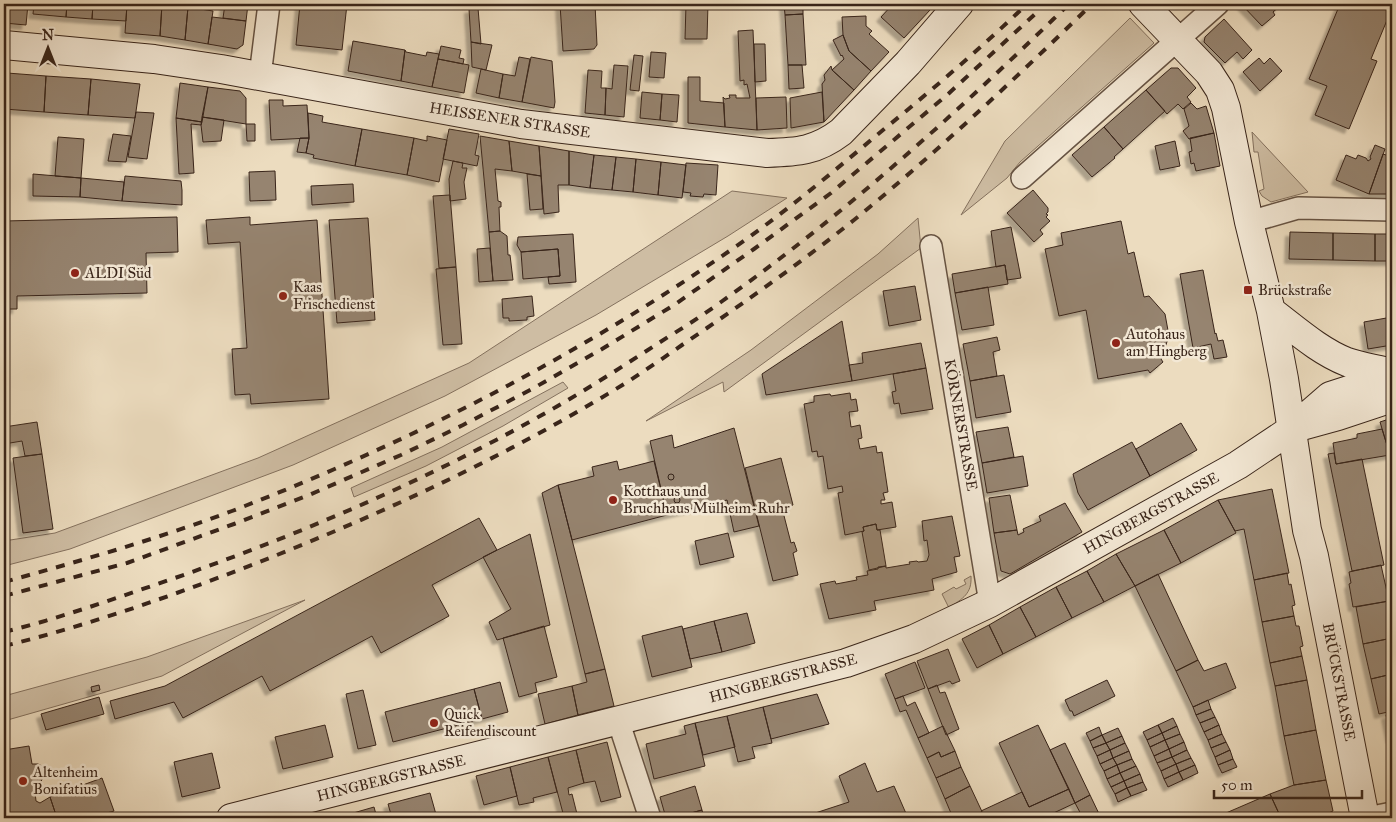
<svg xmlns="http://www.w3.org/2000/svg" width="1396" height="822" viewBox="0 0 1396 822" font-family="'IM FELL Great Primer',serif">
<defs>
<filter id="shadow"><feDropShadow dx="-4.5" dy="4.5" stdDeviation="1" flood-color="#0004"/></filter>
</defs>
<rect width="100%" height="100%" fill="#ecdcbf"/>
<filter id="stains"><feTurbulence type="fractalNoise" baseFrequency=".004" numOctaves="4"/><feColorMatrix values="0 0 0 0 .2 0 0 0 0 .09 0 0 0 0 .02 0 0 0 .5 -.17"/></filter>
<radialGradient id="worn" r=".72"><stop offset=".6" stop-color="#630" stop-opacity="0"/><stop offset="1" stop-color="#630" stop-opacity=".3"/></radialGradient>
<path fill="#cebda3" stroke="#84715e" d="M1130,18L1154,43L1020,162L1007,178L961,215L1005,141Z
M1252,132L1308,192L1271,202L1262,196L1259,191L1264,189L1258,152H1254Z
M732,191L787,198L728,236L596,315L445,396L293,465L70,549L4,566V541L55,533L258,458L469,363Z
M918,218L921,248L724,392L723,382L646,421L751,350L878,254Z
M563,382L568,388L503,426L426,466L354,497L351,488L442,447Z
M971,576C972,594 963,598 949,608L942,594L954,587L956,589L966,584L964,580Z
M305,600L162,676L4,721V696L147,657Z"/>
<path fill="#968470" stroke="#39251a" filter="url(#shadow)" d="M4,4H28L26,25L4,23Z
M34,4H67L66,17L33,14Z
M67,4H93L92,19L66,17Z
M93,4H127L126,21L92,19Z
M127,4H162L160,36L125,33Z
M162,4L188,7L185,40L160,36Z
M225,4H248L246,21L223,18Z
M300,4H347L342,50L296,45Z
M560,4H595L597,45L594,49L563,51Z
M686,4H708L707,39H685Z
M784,4H803V14L785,15Z
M893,4H923L930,10L904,38L881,17Z
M923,4H934L930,10Z
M1241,4H1278L1280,6L1273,12L1275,15L1262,26Z
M1340,4H1392V8L1371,59L1377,61L1349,129L1315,115L1327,86L1309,79Z
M188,7L213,11L208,44L185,40Z
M478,8L481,44L471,42L469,9Z
M803,14L806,65H788L785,15Z
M866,16V26L872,31L869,34L889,52L871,71L849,51L843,35L842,17Z
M212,17L246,21L243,45L237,49L208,44Z
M1224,19L1252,50L1243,59L1237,52L1225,63L1204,42L1205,37Z
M753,30L757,130L725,127L723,97L725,99L730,98L729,95H736V98H750L747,84L744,85V80L740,81L738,31Z
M843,35L849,51L871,71L854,90L832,70L844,59L842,55L841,56L833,40Z
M353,41L405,50L401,81L348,71Z
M471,42L492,45L486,70L472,67Z
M754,44H765L766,81L755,82Z
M441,46L461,50L459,58L464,59L463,64L438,59Z
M405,50L406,52L426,56L427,52L439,54L432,87L401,81Z
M651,52L666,53L664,78L649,77Z
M634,55L643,56L639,91L630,90Z
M519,57L530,59L522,102L499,98L503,74L515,76Z
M531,57L552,61L555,102L554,108L522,102Z
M1259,58L1264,64L1270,58L1282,71L1260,91L1243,72Z
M438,59L469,65L464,93L432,87Z
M614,65L628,66L624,117L605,115L606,88L612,89Z
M788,65H802L804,88L789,89Z
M831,66L832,70L854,90L824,122L822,84L825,80L824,75Z
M1171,68H1178L1196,88L1187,97L1191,102L1183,109L1178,104L1167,114L1146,90Z
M481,69L503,74L499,98L476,93Z
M588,70L602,71L601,88H606L605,115L585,113Z
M7,73L46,76L44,112L4,109Z
M46,76L91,79L88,115L44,112Z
M688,77H700V101L724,103L725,127L688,123Z
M91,79L140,84L135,118L88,115Z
M180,83L208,87L202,122L176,118Z
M208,87L240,91L246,98V124L202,117Z
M1146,90L1165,111L1123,149L1104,127Z
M642,92L662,94L660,120L640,118Z
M822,92L824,122L791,128L790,98Z
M662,94L679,95L677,122L660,120Z
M786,97L787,128L757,130L756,98Z
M269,100H283V106L307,105L309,138L271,140Z
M1191,103L1197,109L1206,106L1214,133L1189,139L1183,131L1189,126L1184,109Z
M136,112L154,113L147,159L128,157Z
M308,113L323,116L322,122L362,129L355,166L313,158L314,155L306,153L309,138Z
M202,117L224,120L221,141L203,142L201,125Z
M176,118L202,122L201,125L191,124L194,173L179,174Z
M246,124H255V141H247Z
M1104,127L1123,149L1114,157L1115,158L1092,177L1072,155Z
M362,129L414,138L407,175L355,166Z
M449,129L479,134L475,155L479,156L477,166L443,159Z
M1214,133L1220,166L1196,171L1194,163L1191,164L1189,152L1192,151L1190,138Z
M113,134L131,136L126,162L108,161Z
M427,136L447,140L439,182L407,175L414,138L427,141Z
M480,136L509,141L512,171L495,169L498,201L501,202V207H499L500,231L489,232Z
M58,137L84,139L81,178L55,176Z
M300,138H309L306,153L297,152Z
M509,141L539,146L541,176L512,171Z
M1175,141L1180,166L1160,170L1155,146Z
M1375,145L1385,149L1369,194L1336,180L1346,155L1356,159L1358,155L1366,158L1368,161L1371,159L1370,157Z
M539,146L569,151V185H558L559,212L544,214Z
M569,151L594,155L590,188L569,185Z
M1383,154L1392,157V194H1369Z
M594,155L616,157L612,190L590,188Z
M616,157L636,159L633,192L612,190Z
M636,159L661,162L658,195L633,192Z
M453,161L463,163L462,168H467L464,182L466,199L450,201L449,179Z
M661,162L686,165L682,198L658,195Z
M686,163L718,165L716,195L704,194L703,197L690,196L691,193L683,192Z
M275,171L276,200L250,201L249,172Z
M33,174L81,178L80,197L33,196Z
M527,174L541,176L543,209L530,210Z
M125,176L181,181L182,190V205L122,201Z
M81,178L124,182L122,201L80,197Z
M353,184L354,202L312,205L311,186Z
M1033,190L1048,208V212L1046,214L1048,215L1046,217L1050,221L1040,230L1043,234L1034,242L1007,213Z
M450,195L456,267L439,268L433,196Z
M177,217L178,252L146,253L147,293L17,296V309H4V221Z
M250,217V225L317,220L329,399L251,404L250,394L235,395L232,349L247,348L240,242L208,244L206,220Z
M368,218L375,320L337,323L329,220Z
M1121,221L1128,254L1134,252L1144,297L1149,296L1165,314L1169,336L1161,359L1163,362L1150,373L1148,370L1098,379L1086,310L1059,316L1045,249L1063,245L1061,233Z
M1011,227L1021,278L1007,280L1005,265L996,267L991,231Z
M500,231L507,236L508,255H510L513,280L493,281L489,232Z
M1290,232L1333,233V260L1289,259Z
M1333,233L1375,234V261L1333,260Z
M573,234L576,282L549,284L548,277L560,276L558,249L521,252L517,245L518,237Z
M1375,234H1392V261H1375Z
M490,248L493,281L479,282L477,249Z
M558,249L560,276L523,279L521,252Z
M1005,265L1008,284L955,293L952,274Z
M456,267L462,344L443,345L436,269Z
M1203,270L1215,334L1216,333L1218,341L1223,340L1227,357L1214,359L1211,344L1193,348L1180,274Z
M915,286L921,320L889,326L883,291Z
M988,287L994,325L962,330L955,293Z
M532,296L534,316L527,317V320L509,321V318H503L502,299Z
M1392,317V345L1368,349L1364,322Z
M842,321L852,381L766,395L762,374Z
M997,337L1000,350L993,352L997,376L970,381L963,344Z
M921,343L926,368L852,381L849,365L863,363L862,353Z
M926,368L933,409L901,414L899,403L894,404L892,392L896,391L893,374Z
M1004,375L1011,412L976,418L970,381Z
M850,393L851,400L856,399L858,411L849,412L851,427L860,425L862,438L858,439L860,449L876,446L877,453L882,452L888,492L883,493L885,500H881V504L892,502L896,527L877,530L876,524L863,527L864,531L845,535L838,493L843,492L842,486L828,489L823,456L818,457L817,451L812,452L804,404L814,402V396L830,394L831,396Z
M1392,418V454L1390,455L1380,422Z
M37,422L42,454L25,456L22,441L4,444V427Z
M1181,423L1197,450L1150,476L1136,449Z
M1008,427L1014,457L982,463L976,432Z
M734,428L759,526L734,532L727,500L667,515L650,441L672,435L674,448Z
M1382,429L1390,455L1336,464L1333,443L1357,438V434Z
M1132,442L1150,476L1088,510L1078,493L1073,474Z
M1334,453L1336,464L1362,459L1384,565L1352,571L1328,454Z
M42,454L53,529L23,533L13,458Z
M1023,456L1028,486L987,493L982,463Z
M781,458L793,505L782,508L791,543L794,542L797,551L793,553L798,575L773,581L745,468Z
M617,461L619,470L654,461L667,515L572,540L558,485L594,476L592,467Z
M668 477a3 3 0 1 1 6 0a3 3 0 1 1-6 0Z
M558,485L605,669L585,674L542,493Z
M1272,489L1289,573L1254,580L1244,529L1235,531L1218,500Z
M1010,495L1017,530L994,533L989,498Z
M674 500a3 3 0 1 1 6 0a3 3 0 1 1-6 0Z
M1218,500L1236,533L1181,563L1164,530Z
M1065,503L1082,532L1010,574L1001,571L994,533L1017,530L1018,535L1024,532L1023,529L1041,521L1039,516Z
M952,516L960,556L954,557L957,572L932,579L934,590L874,601L876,610L829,619L820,584L835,581L836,584L857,580L856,577L868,575L867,571L878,569V567L886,566V568L910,564L909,562L917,561L918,562L927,561L929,555L927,540L924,541L922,521Z
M479,518L497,550L432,585L449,616L381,653L372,636L270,691L262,676L183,718L174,702L115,719L110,701L165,686Z
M876,524L877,530H880L886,566L869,570L862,532L864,531L863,527Z
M1164,530L1181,563L1135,586L1116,554Z
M728,533L734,557L700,565L695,541Z
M530,534L550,625L497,640L489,622L511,609L483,557Z
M1116,554L1135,586L1104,602L1087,571Z
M1381,565L1389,601L1353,607L1349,584L1351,583L1349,572Z
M1087,571L1104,602L1072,618L1056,587Z
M1287,573L1289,585L1291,584L1295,605L1292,606L1294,616L1262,622L1254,580Z
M1158,574L1198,660L1176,671L1135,586Z
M1056,587L1072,618L1036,637L1020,607Z
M1389,601L1392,616V638L1363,644L1356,607Z
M1020,607L1036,637L1003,654L989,625Z
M747,613L755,643L722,652L714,621Z
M1294,616L1296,626H1299L1303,646L1300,647L1302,656L1270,663L1262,622Z
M714,621L722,652L690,659L683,629Z
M989,625L1003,654L977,668L962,639Z
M544,626L557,677L535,683L537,692L519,697L503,638Z
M682,626L692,667L652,677L642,636Z
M1392,638V674L1371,679L1363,644Z
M948,649L960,681L952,684L950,681L928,689L917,661Z
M1302,656L1307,680L1275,686L1270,663Z
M1198,660L1204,671L1226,663L1236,688L1193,707L1176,671Z
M915,662L925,688L895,699L885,674Z
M605,669L614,706L578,715L572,686L587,682L585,674Z
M1392,674V711L1379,714L1371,679Z
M1107,680L1115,696L1074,716L1072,711H1070L1065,700Z
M1307,680L1316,730L1284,736L1275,686Z
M500,682L508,712L482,719L474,689Z
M99,685L100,690L92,692L91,687Z
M937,685L940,693L945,692L959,729L946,735L928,689Z
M572,686L578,715L545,724L538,694Z
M474,689L482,719L393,742L385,712Z
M363,690L376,745L358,749L346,694Z
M817,694L829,724L771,739L763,707Z
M903,696L907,706L915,702L929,733L918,738L906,710L900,712L895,699Z
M99,697L104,714L46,730L41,714Z
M1208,700L1211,709L1196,715L1193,707Z
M763,707L772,743L752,747L755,758L738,762L727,716Z
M1211,709L1215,717L1200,723L1196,715Z
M1392,713V738L1391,739L1386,715Z
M727,716L735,747L703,755L695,723Z
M1215,717L1219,725L1204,732L1200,723Z
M1173,718L1177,726L1162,733L1158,725Z
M695,723L705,766L654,779L646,744L686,734L684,726Z
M325,725L333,757L283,769L275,737Z
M1038,725L1069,789L1029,807L999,743Z
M1158,725L1162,733L1147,740L1143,732Z
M1219,725L1222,734L1208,740L1204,732Z
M943,726L955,751L941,757L939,752L927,758L918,738Z
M1177,726L1180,734L1165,740L1162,733Z
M1099,727L1102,735L1090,741L1086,733Z
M1118,728L1122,736L1106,743L1102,735Z
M1316,730L1326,780L1294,785L1284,736Z
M1162,733L1165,740L1150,747L1147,740Z
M1180,734L1184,742L1169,749L1165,740Z
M1222,734L1226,742L1211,748L1208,740Z
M1102,735L1106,743L1093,748L1090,741Z
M1122,736L1125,743L1110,750L1106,743Z
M1165,740L1169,749L1154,756L1150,747Z
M607,742L621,797L601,802L595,781L584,783L576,750Z
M1184,742L1187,750L1172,757L1169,749Z
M1226,742L1230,750L1215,757L1211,748Z
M1065,743L1090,795L1075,803L1050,750Z
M1106,743L1110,750L1097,756L1093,748Z
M1125,743L1129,751L1113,758L1110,750Z
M29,746L32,764H38L42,766L43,778L40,783H34L36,801L40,803L50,797L57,818H4V750Z
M1169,749L1172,757L1157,763L1154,756Z
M576,750L584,783L568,788L569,795L572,794L577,814L564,817L548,757Z
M1110,750L1113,758L1100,764L1097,756Z
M1187,750L1191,758L1176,764L1172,757Z
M1230,750L1233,759L1218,765L1215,757Z
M955,751L961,767L936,778L927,758L939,752L941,757Z
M1129,751L1132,759L1117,765L1113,758Z
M212,753L220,788L182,797L174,762Z
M548,757L557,792L533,798L534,802L519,805L510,767Z
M1172,757L1176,764L1161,771L1157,763Z
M1113,758L1117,765L1104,771L1100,764Z
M1191,758L1195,765L1179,772L1176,764Z
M1132,759L1136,766L1120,773L1117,765Z
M1233,759L1237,767L1222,773L1218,765Z
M865,763L877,792L894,786L908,818H800L849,802L839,776Z
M1176,764L1179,772L1164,779L1161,771Z
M1117,765L1120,773L1107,779L1104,771Z
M1195,765L1198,773L1183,780L1179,772Z
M1136,766L1140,774L1124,781L1120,773Z
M510,767L517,796L484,805L476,776Z
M961,767L970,786L945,799L936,778Z
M1179,772L1183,780L1168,787L1164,779Z
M1120,773L1124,781L1111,787L1107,779Z
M1140,774L1143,782L1127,788L1124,781Z
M102,778L114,811L89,818H57L50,797Z
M1326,780L1333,811L1317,818H1281L1270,794L1294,785Z
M1124,781L1127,788L1115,794L1111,787Z
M1143,782L1147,790L1131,796L1127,788Z
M695,786L702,810L673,818H666L660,797Z
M970,786L985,818H953L945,799Z
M1127,788L1131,796L1118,802L1115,794Z
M1069,789L1075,803L1043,818H985L981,811L1022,792L1029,807Z
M430,793L437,818H392L388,804Z
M1270,794L1281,818H1228L1226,813Z
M1090,795L1101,818H1083L1075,803Z
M374,807L377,818H344L343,816Z
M702,810L704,818H673Z
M1226,813L1228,818H1214Z"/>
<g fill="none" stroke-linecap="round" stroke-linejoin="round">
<defs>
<path id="street" d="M260,76L269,4
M1022,178L1218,4
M1249,222L1298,208L1392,210
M931,246L990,603
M618,720L650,818
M1367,818L1392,813"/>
<path id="secondary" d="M1143,4L1209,73L1220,90L1226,108L1249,222L1271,311L1284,379L1307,530L1314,556L1365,818
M4,45L154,59L221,69L521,124L767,153C798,152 816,151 841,132L908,63L959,4
M1271,311C1295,329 1319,351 1347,362C1361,367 1378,369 1392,373
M1298,427L1338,416L1392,398
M231,818L846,663L914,639L990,603L1238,465L1292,429L1330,396L1392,376"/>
</defs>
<use href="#street" stroke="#665343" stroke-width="24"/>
<use href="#secondary" stroke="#39251a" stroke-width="30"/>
<use href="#street" stroke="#f3e8d5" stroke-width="21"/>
<use href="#secondary" stroke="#f3e8d5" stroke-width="28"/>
<path stroke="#39251a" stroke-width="4" stroke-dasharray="9 9" stroke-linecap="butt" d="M4,582C80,561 157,539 232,511C414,441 588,351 748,238C795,204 839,167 883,130C932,90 981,48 1027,4
M4,596L127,563L234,524L309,495L401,455L463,425L532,389L602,349L674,305L754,249L831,193L947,95L1046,4
M4,632C61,618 116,598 172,579C304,533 434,477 556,407C594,385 631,361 668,337C686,326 703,315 721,302C845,214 959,111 1069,4
M4,646C94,624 186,591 272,557C395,508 516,451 629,381C647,369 665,357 682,345C741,305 799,264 854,220C937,152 1015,79 1092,4"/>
</g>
<g fill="#8f2418" stroke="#f3e8d5" stroke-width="2">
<circle cx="75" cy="273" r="5"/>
<rect x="1243" y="285" width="10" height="10" rx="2.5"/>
<circle cx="283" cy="296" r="5"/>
<circle cx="1116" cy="343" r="5"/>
<circle cx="613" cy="500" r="5"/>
<circle cx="434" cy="723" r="5"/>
<circle cx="23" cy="781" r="5"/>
</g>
<g text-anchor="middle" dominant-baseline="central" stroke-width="5" stroke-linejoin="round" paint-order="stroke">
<g font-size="15" fill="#39251a" stroke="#f3e8d5">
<text transform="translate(510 120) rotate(9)">HEISSENER STRASSE</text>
<text transform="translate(961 425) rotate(80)">KÖRNERSTRASSE</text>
<text transform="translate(1151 513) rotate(-29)">HINGBERGSTRASSE</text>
<text transform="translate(783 678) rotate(-15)">HINGBERGSTRASSE</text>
<text transform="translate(1339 682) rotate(79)">BRÜCKSTRASSE</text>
<text transform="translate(391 778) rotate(-14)">HINGBERGSTRASSE</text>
</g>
<g font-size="15" fill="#39251a" stroke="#f3e8d5" text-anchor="start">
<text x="85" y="273">ALDI Süd</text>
<text x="293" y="287">Kaas<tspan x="293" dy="17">Frischedienst</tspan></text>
<text x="1258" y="290">Brückstraße</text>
<text x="1126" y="334">Autohaus<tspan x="1126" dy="17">am Hingberg</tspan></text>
<text x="623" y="491">Kotthaus und<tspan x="623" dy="17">Bruchhaus Mülheim-Ruhr</tspan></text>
<text x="444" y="714">Quick<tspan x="444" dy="17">Reifendiscount</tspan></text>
<text x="33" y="772">Altenheim<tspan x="33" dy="17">Bonifatius</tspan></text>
</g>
</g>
<rect width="1396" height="822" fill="none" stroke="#ecdcbf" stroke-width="20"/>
<rect x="5" y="5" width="1386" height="812" fill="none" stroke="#39251a" stroke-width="2.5"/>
<rect x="10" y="10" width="1376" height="802" fill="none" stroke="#39251a"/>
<g transform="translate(48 48)" stroke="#f3e8d5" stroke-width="4" paint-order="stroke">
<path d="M0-4L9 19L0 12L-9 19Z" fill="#39251a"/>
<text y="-8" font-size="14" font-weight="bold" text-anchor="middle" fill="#39251a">N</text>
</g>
<path d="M1214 790v8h148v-8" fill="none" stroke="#39251a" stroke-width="2.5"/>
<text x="1221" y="790" font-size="15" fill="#39251a" stroke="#f3e8d5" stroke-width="4" paint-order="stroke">50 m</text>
<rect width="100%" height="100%" filter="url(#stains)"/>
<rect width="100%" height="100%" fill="url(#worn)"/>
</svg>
